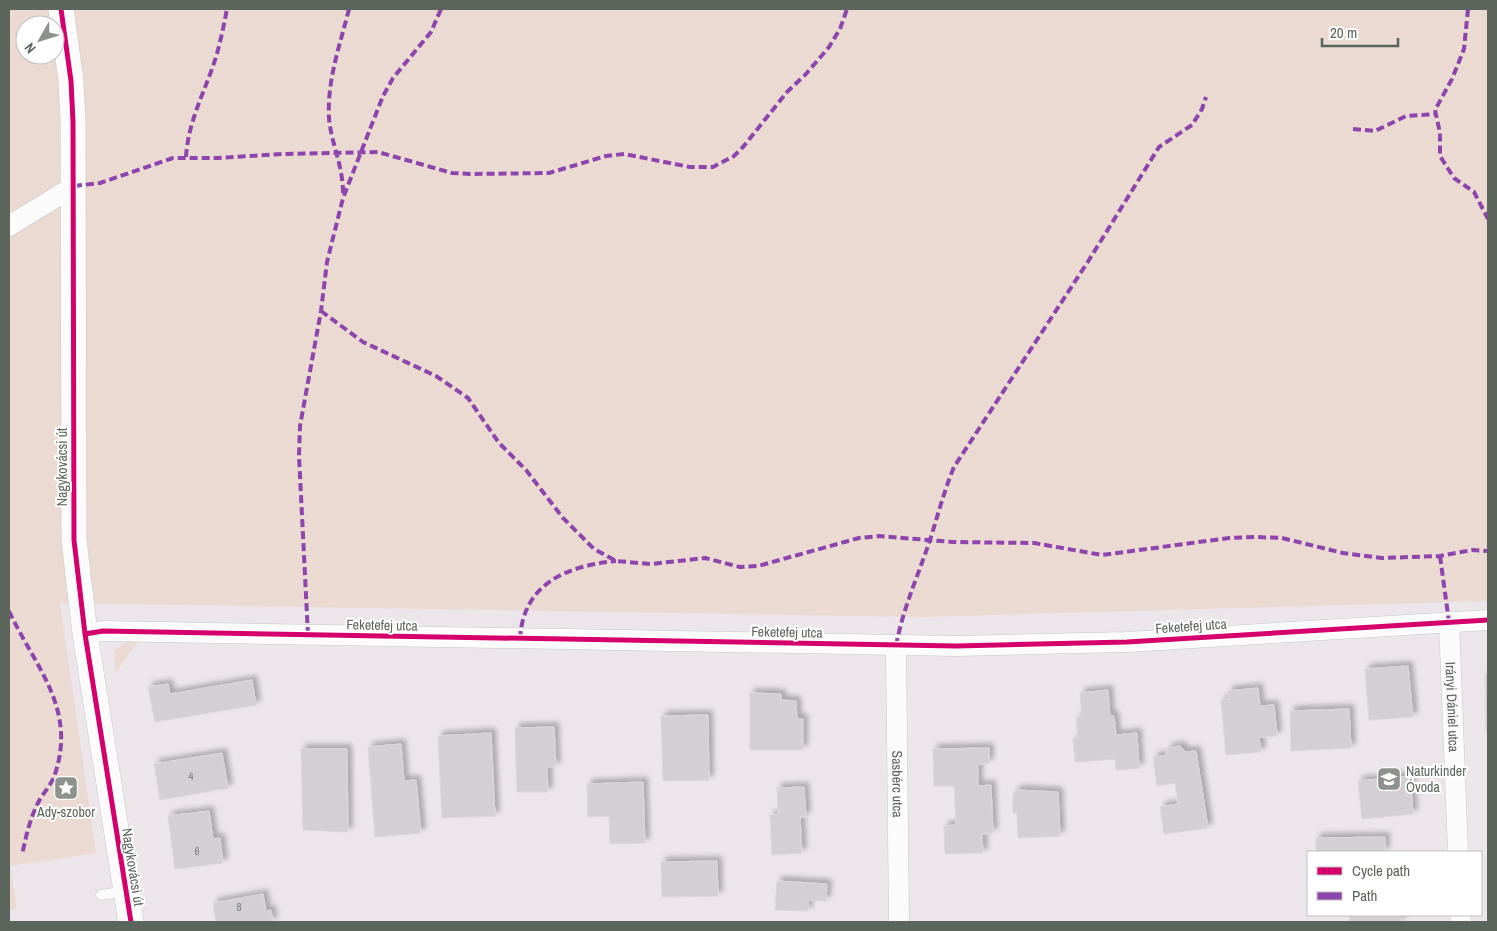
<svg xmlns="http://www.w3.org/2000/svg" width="1497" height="931" viewBox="0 0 1497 931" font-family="'Archivo Narrow',sans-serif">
<defs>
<filter id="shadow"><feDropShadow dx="4.5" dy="-4.5" stdDeviation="2.5" flood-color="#0004"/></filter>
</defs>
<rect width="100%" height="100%" fill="#ece6eb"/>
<path fill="#ebdad2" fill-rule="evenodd" d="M9,9H1488V601L923,617L60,603L96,853L10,866L17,909L9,910ZM25,25H55V55H25Z
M127,641H138L115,674L114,651Z"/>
<path fill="#d3cfd2" stroke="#dcd6da" filter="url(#shadow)" d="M1408,666L1413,717L1369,720L1365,669Z
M1485,675H1488V733H1486Z
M252,680L256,705L155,722L148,687L168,684L170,694Z
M1258,688L1260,706L1274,705L1277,736L1259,737L1261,752L1226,755L1221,700L1229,699L1228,691Z
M1108,690L1110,716H1114L1116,735L1137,733L1139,768L1116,770L1115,759L1075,762L1073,739L1078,738L1076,718L1082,717L1080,693Z
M750,693L781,694V700L796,701L797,719H803V750H750Z
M1349,709L1351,748L1291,751L1290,711Z
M708,715L709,780L663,781L661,716Z
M554,727L556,767H547L548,792H517L515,728Z
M491,733L495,816L442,818L438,736Z
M401,744L404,781L416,780L421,833L375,837L368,747Z
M1180,746L1185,752L1196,751L1208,828L1164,834L1160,807L1178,804L1175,783L1157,786L1153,757L1165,756L1168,748Z
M989,748V763L978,764V786L991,785L993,833L982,834L983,853L945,854L944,826L956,825L954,786H934L933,749Z
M301,749H347L348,832L303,830Z
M222,753L228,788L160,800L154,764Z
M1410,776L1413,814L1362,819L1358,781Z
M643,782L645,843L610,844L609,816L588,817L587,784Z
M804,787L806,817H800L802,853L772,855L770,815H778L777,788Z
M1017,790L1058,792L1060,836L1018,838L1017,813H1013V794Z
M209,811L213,839L220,838L223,863L175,869L168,816Z
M1385,837V852H1316V838Z
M717,861L718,896L662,897L661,862Z
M777,881L827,884L826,901L808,900V911L775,910Z
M263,894L266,911L271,910L273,922H216L213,903Z
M1349,915H1400L1401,922H1350Z"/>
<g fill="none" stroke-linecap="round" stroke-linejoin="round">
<defs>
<path id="service" d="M101,895L126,891"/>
<g id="minor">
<path d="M9,226L74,186"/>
<path id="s1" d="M1449,622L1458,852"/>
<path d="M85,634L103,631L956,646L1127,642L1488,620"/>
<path id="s2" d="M896,646L899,922"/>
<path d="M1460,915L1461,922"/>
</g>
<path id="tertiary" d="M61,9L71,81L73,122L74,540L85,634L131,922"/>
</defs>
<use href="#service" stroke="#c7c7c6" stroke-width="11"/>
<use href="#minor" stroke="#c7c7c6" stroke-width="21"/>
<use href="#tertiary" stroke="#c7c7c6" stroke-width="26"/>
<use href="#service" stroke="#fcfbfc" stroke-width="10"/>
<use href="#minor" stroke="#fcfbfc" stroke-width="20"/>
<use href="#tertiary" stroke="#fcfbfc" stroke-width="25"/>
<path stroke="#8e44ad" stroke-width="4" stroke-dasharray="8 4" stroke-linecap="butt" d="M1468,9L1464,49L1452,79L1435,110L1440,133V156L1454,178L1474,192L1488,219
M1353,129L1375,131L1406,116L1435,114
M186,157C188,125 201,99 212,69C219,50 223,29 227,9
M74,186L100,183L173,158H218L283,154L378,152L452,173L470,174L549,173L606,156L624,154L690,167H713L734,156L743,147L787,92L806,74L829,47L840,29L847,9
M343,193C343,165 331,143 329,118C327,80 340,45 349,9
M321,311L363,342L436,376L468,398L499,443L526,470L563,518L594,549L616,561L651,564L705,558L740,567L758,566L859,538L879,536L953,542L1034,543L1102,555L1229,538L1256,537L1282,538L1343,553L1382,558L1440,556L1472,550L1488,551
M1440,556L1449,622
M9,611C35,667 77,708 55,774C52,784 44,792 39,801C30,818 26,836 22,855
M308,635L299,456L300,426L321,311L327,262L343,198L383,96L393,78L431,32L441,9
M520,639C523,583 567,566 616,561
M896,646C903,608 918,576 930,540C938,515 944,491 954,467L1089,260L1159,147L1192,125L1202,109L1206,97"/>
<defs>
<path id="cycleway" d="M61,9L71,81L73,122L74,540L85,634L131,922
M85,634L103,631L956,646L1127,642L1488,620"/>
</defs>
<use href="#cycleway" stroke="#fff" stroke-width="8"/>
<use href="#cycleway" stroke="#d6006c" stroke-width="5"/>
</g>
<defs>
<symbol id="school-square" viewBox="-11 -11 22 22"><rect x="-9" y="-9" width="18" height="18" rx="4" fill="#8e928d" stroke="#fff"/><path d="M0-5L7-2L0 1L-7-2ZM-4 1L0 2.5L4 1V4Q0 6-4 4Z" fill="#fff"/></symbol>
<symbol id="sight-square" viewBox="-11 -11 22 22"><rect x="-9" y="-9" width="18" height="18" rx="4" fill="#8e928d" stroke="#fff"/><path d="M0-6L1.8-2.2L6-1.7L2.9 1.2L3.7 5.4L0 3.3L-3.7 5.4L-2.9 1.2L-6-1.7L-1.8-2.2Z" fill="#fff"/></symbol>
</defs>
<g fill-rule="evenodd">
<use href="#school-square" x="1375" y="765" width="28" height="28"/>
<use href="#sight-square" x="52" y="774" width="28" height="28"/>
</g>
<g text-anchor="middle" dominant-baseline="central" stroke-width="4" stroke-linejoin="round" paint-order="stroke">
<g font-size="11" fill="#7a807a">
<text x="191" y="776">4</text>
<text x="197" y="851">6</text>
<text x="239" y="907">8</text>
</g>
<g font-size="14" fill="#5b655b" stroke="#fff">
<text transform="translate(62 467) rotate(-90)">Nagykovácsi út</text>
<text transform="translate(382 625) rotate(1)">Feketefej utca</text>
<text transform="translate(1191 626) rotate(-4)">Feketefej utca</text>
<text transform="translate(787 632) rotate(1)">Feketefej utca</text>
<text stroke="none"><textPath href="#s1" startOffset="85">Irányi Dániel utca</textPath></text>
<text stroke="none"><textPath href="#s2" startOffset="138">Sasbérc utca</textPath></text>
<text transform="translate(133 867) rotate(81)">Nagykovácsi út</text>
</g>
<g font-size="14" fill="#5b655b" stroke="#fff" text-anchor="start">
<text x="1406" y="771">Naturkinder<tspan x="1406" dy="16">Óvoda</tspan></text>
<text x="66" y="812" text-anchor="middle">Ady-szobor</text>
</g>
</g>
<rect width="1497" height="931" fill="none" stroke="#5b655b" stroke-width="20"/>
<rect x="1307" y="851" width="175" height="65" fill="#ffffff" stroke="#bdc1bd"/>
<rect x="1317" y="867" width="25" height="8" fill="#d6006c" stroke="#bdc1bd"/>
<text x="1352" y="876" font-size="15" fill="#5b655b">Cycle path</text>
<rect x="1317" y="892" width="25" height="8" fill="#8e44ad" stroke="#bdc1bd"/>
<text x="1352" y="901" font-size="15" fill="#5b655b">Path</text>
<g transform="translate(40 40) rotate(231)"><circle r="24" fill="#ffffff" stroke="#bdc1bd"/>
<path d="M0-4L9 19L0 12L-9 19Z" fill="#8e928d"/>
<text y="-8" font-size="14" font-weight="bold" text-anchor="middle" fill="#5b655b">N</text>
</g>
<path d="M1322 38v8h76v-8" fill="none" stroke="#5b655b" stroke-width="2.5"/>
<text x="1330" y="38" font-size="15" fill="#5b655b" stroke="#ffffff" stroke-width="4" paint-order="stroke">20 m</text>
</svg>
